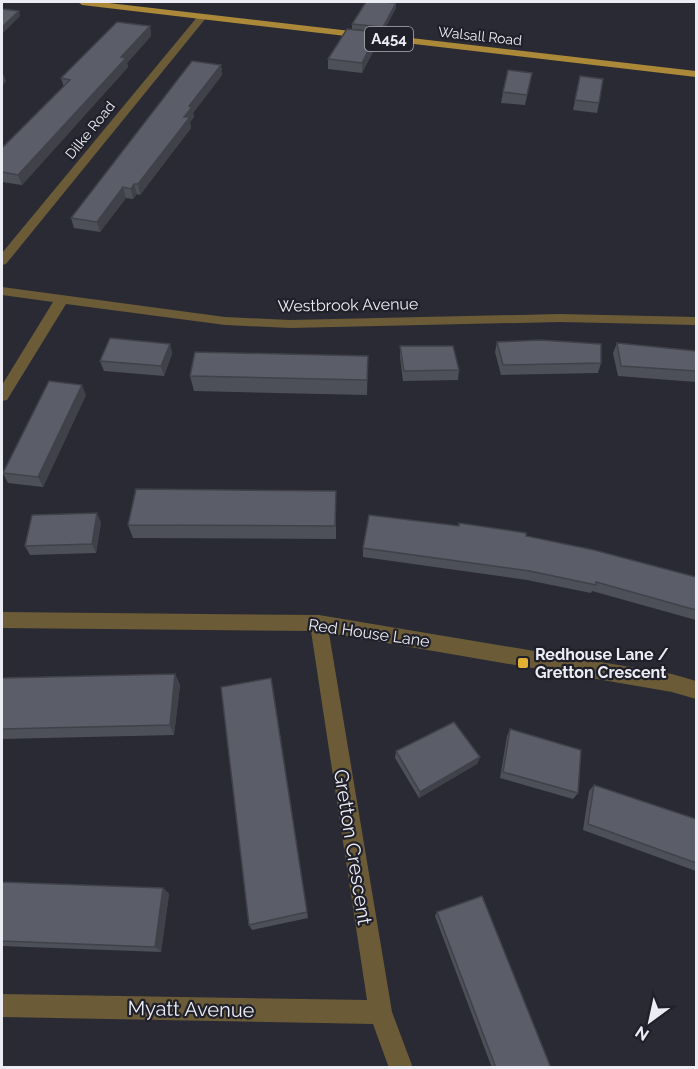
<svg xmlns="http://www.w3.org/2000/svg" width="698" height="1069" viewBox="0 0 698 1069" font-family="Raleway,sans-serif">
<rect width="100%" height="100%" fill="#292a34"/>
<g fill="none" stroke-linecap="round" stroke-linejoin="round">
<path fill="#6b5b37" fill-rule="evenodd" d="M198,16L206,18L6,264L2,265V253Z
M2,287L225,317L290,320L560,314L696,317V325L560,322L290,328L225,325L66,304L7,400L2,401V385L53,302L2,295Z
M2,612L319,615L672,674L696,681V699L672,692L329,633L392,1012L413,1068H389L373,1024L2,1017V994L367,1000L311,631L2,628Z"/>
<path fill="#ac8939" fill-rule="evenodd" d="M78,2H100L696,71V77L82,5Z"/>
</g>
<path fill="#4e5059" d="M396,8L383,32L352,29V24Z
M150,26L151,36L127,63L128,67L22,185L2,182V148L64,87L61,78Z
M378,32V42L362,73L328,69V59Z
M221,65L222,75L193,113L194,117L190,122L191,128L140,195L137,194L133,199L126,198L100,232L74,228L71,218Z
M532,73L525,105L501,103L503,92Z
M580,76L599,103L597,113L573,110Z
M497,342L601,363L598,373L501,375L495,352Z
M617,343L696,351V382L618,376L613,353Z
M170,344L172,354L164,376L104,371L100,361Z
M400,346L459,370L458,380L403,381L400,357Z
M368,356L367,395L194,391L190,376Z
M86,395L43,487L8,483L3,473Z
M336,504V539L133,538L128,525Z
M101,522L96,553L30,555L25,546Z
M526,536L696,577V620L592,591L591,593L527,580L363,557V548Z
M175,674L180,685L174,735L2,739V678Z
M273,688L308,918L252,930L249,925Z
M510,729L578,793L573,799L500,778L507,736Z
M396,751L480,757L477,764L419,798L395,758Z
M594,785L696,819V871L583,830L589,791Z
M2,882L163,888L169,894L161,952L2,946Z
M437,912L551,1068H492L435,916Z"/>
<path fill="#404149" d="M396,3V8L383,32V27Z
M19,11L20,16L2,34V27Z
M150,26L151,36L127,63L128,67L22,185L18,175L121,57Z
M378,32V42L362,73V63Z
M221,65L222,75L193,113L194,117L190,122L191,128L140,195L138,184L184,117L189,106Z
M3,73L6,81L2,86V75Z
M134,184L137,194L133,199L131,189Z
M123,187L126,198L100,232L97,222Z
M170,344L172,354L164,376L161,366Z
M82,385L86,395L43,487L38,477Z
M97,513L101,522L96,553L92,544Z
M175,674L180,685L174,735L170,725Z
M480,757L477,764L419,798L420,792Z
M163,888L169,894L161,952L155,947Z"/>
<path fill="#5b5d68" stroke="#404149" stroke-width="1.5" d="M366,2H383L396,3L383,27L352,24Z
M2,9L19,11L2,27Z
M117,22L150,26L121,57L126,58L18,175L2,172V148L70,80L61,78Z
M347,29L378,32L362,63L328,59Z
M192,61L221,65L189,106L192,107L184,117H190L138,184H134L131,189L123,187L97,222L71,218Z
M508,70L532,73L527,95L503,92Z
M580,76L603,79L599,103L575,100Z
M110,338L170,344L161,366L100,361Z
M540,340L601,344V363L503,365L497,342Z
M617,343L696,351V371L621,366Z
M400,346H453L459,370L404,371Z
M195,352L368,356L367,380L190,376Z
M49,381L82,385L38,477L3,473Z
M136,489L336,491L335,526L128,525Z
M97,513L92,544L25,546L32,515Z
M369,515L459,526V523L526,533V536L594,550L696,577V610L596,582V585L530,571L363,548Z
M175,674L170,725L2,729V678Z
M271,678L307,912L249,925L221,687Z
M454,722L480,757L420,792L396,751Z
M510,729L581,750L578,793L503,772Z
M594,785L696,819V863L588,824Z
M2,882L163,888L155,947L2,941Z
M482,896L551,1068H496L437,912Z"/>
<rect fill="#e1af34" stroke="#1f202a" stroke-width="2" x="517" y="657" width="12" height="12" rx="3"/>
<g text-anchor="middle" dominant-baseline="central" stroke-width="4.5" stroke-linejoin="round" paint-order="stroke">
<g font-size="14" fill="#ecedf4" stroke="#1f202a">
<text transform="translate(480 36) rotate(6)">Walsall Road</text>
<text transform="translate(90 130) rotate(-51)">Dilke Road</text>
</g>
<rect fill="#1f202a" stroke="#aeb0b7" stroke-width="1.5" x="365" y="27" width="48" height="24" rx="4.5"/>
<g font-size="15" font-weight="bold" fill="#ecedf4">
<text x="389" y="39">A454</text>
</g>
<g font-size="16" fill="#ecedf4" stroke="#1f202a">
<text transform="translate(348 305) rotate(-1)">Westbrook Avenue</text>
<text transform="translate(369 633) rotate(8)">Red House Lane</text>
</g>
<g font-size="16" font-weight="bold" fill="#ecedf4" stroke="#1f202a" text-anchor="start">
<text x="535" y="654">Redhouse Lane /<tspan x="535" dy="18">Gretton Crescent</tspan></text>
</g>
<g font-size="20" fill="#ecedf4" stroke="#1f202a">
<text transform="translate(353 847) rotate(81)">Gretton Crescent</text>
<text transform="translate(191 1009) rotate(1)">Myatt Avenue</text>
</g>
</g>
<rect width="698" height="1069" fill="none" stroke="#ecedf4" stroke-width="6"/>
<g transform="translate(650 1021) rotate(213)" stroke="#1f202a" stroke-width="4.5" paint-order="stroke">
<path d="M0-4.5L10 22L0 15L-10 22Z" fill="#ecedf4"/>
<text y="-9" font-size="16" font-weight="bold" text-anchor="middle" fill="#ecedf4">N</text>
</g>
</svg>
